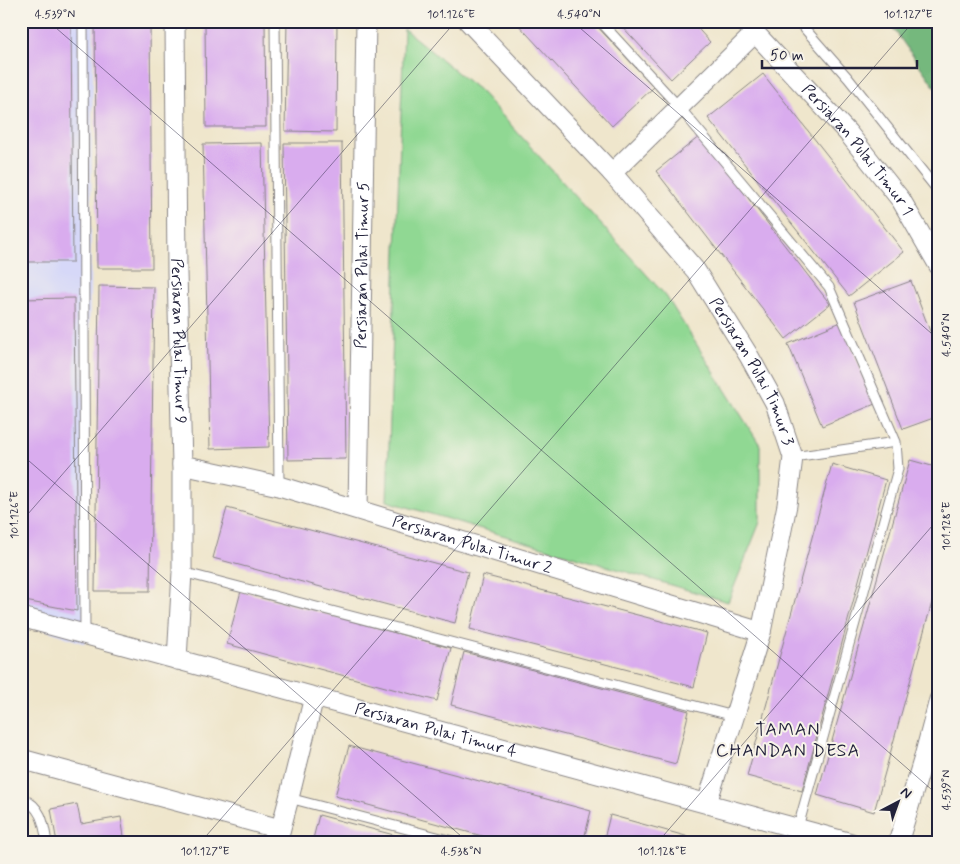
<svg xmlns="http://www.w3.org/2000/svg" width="960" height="864" viewBox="0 0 960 864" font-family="Mynerve,sans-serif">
<rect width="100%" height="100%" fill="#f7f3e8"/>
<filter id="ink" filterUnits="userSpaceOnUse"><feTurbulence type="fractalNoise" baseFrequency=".02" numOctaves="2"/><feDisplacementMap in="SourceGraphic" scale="10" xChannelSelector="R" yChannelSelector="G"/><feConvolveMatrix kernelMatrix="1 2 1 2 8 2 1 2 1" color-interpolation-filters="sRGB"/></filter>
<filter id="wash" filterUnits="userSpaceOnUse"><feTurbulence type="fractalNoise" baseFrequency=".0096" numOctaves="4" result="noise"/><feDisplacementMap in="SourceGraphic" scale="20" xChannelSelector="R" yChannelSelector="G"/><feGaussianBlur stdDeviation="1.12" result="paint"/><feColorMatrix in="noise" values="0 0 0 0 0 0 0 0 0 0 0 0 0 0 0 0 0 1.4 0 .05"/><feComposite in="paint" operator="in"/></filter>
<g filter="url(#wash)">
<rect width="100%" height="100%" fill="#efe6cc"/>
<path fill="#d6d8f8" d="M21,21H94L85,644L21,621Z"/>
<path fill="#90d893" stroke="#597d67" d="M404,29L480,91L666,296L760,445V522L728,602L387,501Z"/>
<path fill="#74b87d" stroke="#4b6d5c" d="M888,21H939V93Z"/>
<g id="blocks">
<path fill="#d9acee" d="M21,21H71L73,262H21Z
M95,21H150L152,268H97Z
M205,21H265L266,127H206Z
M287,21H337L336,132L285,131Z
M515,21H592L654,87L612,126Z
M617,21H691L710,42L671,79Z
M763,74L904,252L849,296L708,118Z
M700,136L830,304L786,339L656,171Z
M262,143L269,447L210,449L203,144Z
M284,143H342L346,459L288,460Z
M911,281L939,355V416L903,429L854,302Z
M99,286L154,287L150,591H95Z
M74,298L77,611L25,601L21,596V299Z
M841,322L875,404L822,426L788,344Z
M910,460L939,468V577L874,812L817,795Z
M832,464L886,480L802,791L747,776Z
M227,508L468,572L455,623L213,558Z
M483,575L707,633L694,687L470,629Z
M241,591L451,648L437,701L227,644Z
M464,652L689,711L676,764L451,705Z
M349,746L591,811L583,843H508L335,796Z
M77,804L81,824L121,817L125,843H57L51,809Z
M319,815L420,842L419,843H312Z
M610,815L707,842V843H603Z
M938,823L939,843H933Z"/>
</g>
</g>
<g filter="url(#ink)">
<use href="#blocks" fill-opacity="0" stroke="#888484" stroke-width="1"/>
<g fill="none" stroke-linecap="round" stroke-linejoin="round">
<defs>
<path id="service" d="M83,21L85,635
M275,21L279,486
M600,21L680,108L829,287L896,442L898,469L798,827
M798,21L848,78L939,192
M793,457L896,442
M182,572L734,716
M924,757L939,762
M21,798C42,806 44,824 47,843
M289,798L460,843"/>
<g id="minor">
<path id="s1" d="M175,21L177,272L182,465V572L177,660"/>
<path id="s2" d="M468,21L612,173L696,271L749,356L775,403L793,457L787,505L761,632L707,803"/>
<path id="s3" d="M744,21L848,133L901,200L939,266"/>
<path d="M612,173L755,33"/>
<path id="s4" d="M182,465L279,486L761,632"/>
<path id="s5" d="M358,509L366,21"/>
<path id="s6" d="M21,617L851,843"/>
<path d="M21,759L280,829"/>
<path d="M277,843L289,798L314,697"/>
<path d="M898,843L924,757L939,700"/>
</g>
</defs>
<use href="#service" stroke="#888484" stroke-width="11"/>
<use href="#minor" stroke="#888484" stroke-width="21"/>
<use href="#service" stroke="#fff" stroke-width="9"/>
<use href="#minor" stroke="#fff" stroke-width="19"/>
</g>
</g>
<path fill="none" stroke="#22223b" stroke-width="1" stroke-opacity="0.45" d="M48,21L939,796M572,21L939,340M21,454L469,843M21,522L456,21M200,843L914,21M657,843L939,518"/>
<g text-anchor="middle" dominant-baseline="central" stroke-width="4" stroke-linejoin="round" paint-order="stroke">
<g font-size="16" fill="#22223b" stroke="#f7f3e8">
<text stroke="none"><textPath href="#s3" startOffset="172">Persiaran Pulai Timur 1</textPath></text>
<text stroke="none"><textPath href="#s5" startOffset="244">Persiaran Pulai Timur 5</textPath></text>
<text stroke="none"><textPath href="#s1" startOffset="320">Persiaran Pulai Timur 9</textPath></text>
<text stroke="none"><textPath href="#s2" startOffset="454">Persiaran Pulai Timur 3</textPath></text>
<text stroke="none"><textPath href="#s4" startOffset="301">Persiaran Pulai Timur 2</textPath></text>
<text stroke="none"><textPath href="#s6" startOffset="430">Persiaran Pulai Timur 4</textPath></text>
</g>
<g font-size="18" letter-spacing="1" fill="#22223b" stroke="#f7f3e8">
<text x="788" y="730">TAMAN<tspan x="788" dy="21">CHANDAN DESA</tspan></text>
</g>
</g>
<rect width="960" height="864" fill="none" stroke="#f7f3e8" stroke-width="55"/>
<g transform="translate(898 802) rotate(41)" stroke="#f7f3e8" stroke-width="4" paint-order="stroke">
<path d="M0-4L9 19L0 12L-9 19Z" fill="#22223b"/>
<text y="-8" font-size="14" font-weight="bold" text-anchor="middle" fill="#22223b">N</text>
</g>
<path d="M762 60v8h155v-8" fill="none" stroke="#22223b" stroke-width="2.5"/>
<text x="770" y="60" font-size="15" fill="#22223b" stroke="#f7f3e8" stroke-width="4" paint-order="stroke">50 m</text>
<rect x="28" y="28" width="904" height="808" fill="none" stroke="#22223b" stroke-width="2"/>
<g font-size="12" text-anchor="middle" fill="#22223b">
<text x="55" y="18">4.539°N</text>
<text x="451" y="18">101.126°E</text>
<text x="579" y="18">4.540°N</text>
<text x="908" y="18">101.127°E</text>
<text transform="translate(946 335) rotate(-90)" y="4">4.540°N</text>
<text transform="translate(14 515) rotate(-90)" y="4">101.126°E</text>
<text transform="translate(946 526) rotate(-90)" y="4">101.128°E</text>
<text transform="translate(946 790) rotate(-90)" y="4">4.539°N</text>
<text x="205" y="855">101.127°E</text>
<text x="461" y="855">4.538°N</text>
<text x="662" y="855">101.128°E</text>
</g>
</svg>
